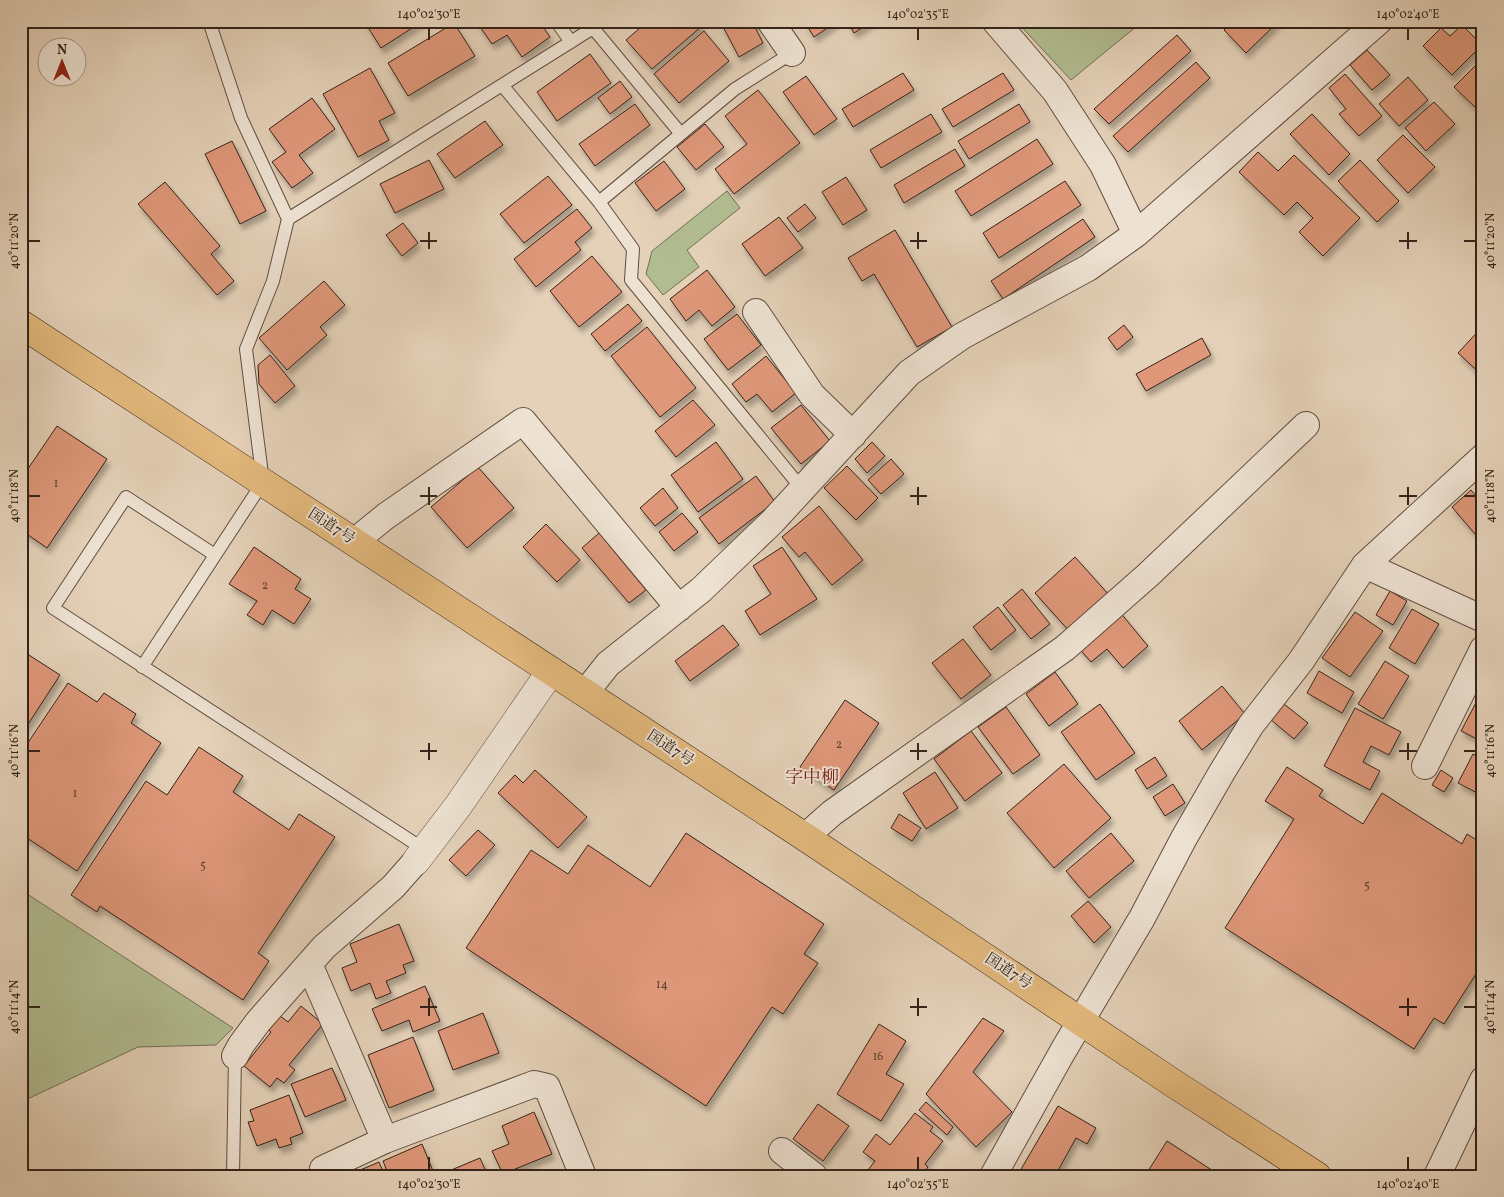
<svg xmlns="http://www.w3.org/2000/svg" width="1504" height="1197" viewBox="0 0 1504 1197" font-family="Vollkorn,'Noto Serif JP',serif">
<defs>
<filter id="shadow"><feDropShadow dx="3" dy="5.5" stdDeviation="2.5" flood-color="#0004"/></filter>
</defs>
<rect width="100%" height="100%" fill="#e4d1b8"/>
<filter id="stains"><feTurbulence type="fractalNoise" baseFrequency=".004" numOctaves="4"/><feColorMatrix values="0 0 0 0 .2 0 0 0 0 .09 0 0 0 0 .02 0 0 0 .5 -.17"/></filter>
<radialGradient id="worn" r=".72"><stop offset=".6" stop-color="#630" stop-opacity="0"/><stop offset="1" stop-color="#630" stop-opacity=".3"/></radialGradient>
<path fill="#b1bc90" stroke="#727054" d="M1016,21H1143L1071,80Z
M727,191L740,208L687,250L699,267L663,295L646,274L652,251Z
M21,890L233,1028L216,1045L138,1047L21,1102Z"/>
<path fill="#de9779" stroke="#342319" filter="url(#shadow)" d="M364,21H423L381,48Z
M476,21H539L550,37L522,57L507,35L492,44Z
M648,21H698L702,26L652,69L626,40Z
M720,21H752L763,43L739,57Z
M804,21H838L814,37Z
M847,21H873L854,33Z
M1233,21H1279L1246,53L1224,30Z
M454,23L475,56L408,96L388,63Z
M1462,25L1482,45L1452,75L1423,46L1441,28L1450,36Z
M704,31L729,61L679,103L654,74Z
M1177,35L1191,51L1109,124L1094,109Z
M1367,50L1390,75L1372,90L1350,65Z
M590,54L611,83L557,121L537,92Z
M1483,58V98L1475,107L1454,87Z
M1196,62L1210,78L1128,152L1113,136Z
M370,68L395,113L379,121L389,140L358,157L323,94Z
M903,73L914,90L853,127L842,109Z
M1003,73L1014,90L953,127L942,109Z
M1345,74L1382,116L1359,136L1339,114L1346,109L1329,88Z
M806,76L837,119L814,135L783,92Z
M1408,77L1428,100L1399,126L1379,104Z
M620,81L632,97L610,114L598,98Z
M758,90L800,143L734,194L715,169L747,144L725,116Z
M312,98L335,129L299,155L313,173L292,188L272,162L286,152L269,129Z
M1434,102L1455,124L1426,151L1405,128Z
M635,104L650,125L595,166L579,144Z
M1019,104L1030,122L969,159L958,141Z
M931,114L942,132L881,168L870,150Z
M1312,114L1350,154L1329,175L1290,134Z
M485,121L503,145L455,178L437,154Z
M705,124L724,147L696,170L677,147Z
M1403,135L1435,167L1408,193L1377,160Z
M1037,139L1053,164L971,216L955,191Z
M232,141L266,211L240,224L205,154Z
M955,149L965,166L904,203L894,185Z
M1258,152L1278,171L1294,155L1360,218L1323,256L1299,232L1313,218L1297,202L1284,215L1239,172Z
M429,160L444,189L395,213L380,184Z
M1360,160L1399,201L1377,222L1338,181Z
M664,161L685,189L656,211L635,183Z
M548,176L572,205L524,243L500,214Z
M846,177L867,210L843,225L822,192Z
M1065,181L1081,205L999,258L983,233Z
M165,182L220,246L211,254L234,281L217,295L138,204Z
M805,204L816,218L798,232L787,218Z
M577,209L592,228L575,242L581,250L536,287L514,259Z
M779,217L803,248L765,276L742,244Z
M1083,219L1095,237L1003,299L991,281Z
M403,223L418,243L402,256L386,235Z
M895,230L952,327L917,347L874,274L862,281L848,258Z
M592,256L622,292L579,327L550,291Z
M707,270L735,307L712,326L699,310L686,321L670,299Z
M324,281L345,305L320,327L327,335L287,370L259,338Z
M628,304L642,321L605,351L591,334Z
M737,314L761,345L728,370L704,339Z
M1124,325L1133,337L1117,350L1108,338Z
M1483,326V376L1458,353Z
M647,327L696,388L660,417L611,356Z
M1202,338L1211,355L1146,391L1136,374Z
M270,355L295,386L275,403L259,384L258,365Z
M766,356L796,393L772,412L757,394L746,402L732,384Z
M693,400L715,425L676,457L655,431Z
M801,405L830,441L801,464L771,428Z
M57,426L107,459L47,548L21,530V500L26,493L21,490V479Z
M716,442L743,479L698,512L671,475Z
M872,442L885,456L867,473L855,459Z
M891,459L904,474L881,494L868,480Z
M847,466L878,498L856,520L824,488Z
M478,467L514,508L467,548L431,507Z
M756,476L775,502L719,544L699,518Z
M663,488L678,508L655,526L640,508Z
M1471,490L1483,504V527L1475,534L1452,507Z
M819,506L863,560L832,585L805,552L799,557L782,537Z
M682,513L698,532L674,551L659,532Z
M546,524L580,560L557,582L523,547Z
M599,533L646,590L629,603L582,548Z
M254,547L301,579L295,589L311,599L294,624L272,610L263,625L247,615L257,601L229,584Z
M782,547L817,599L760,635L745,611L771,594L753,566Z
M1075,557L1110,596L1070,632L1035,593Z
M1022,589L1050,624L1031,639L1003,605Z
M1390,591L1407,601L1393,625L1376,615Z
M998,607L1016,630L991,650L973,627Z
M1412,609L1439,624L1415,664L1389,648Z
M1119,611L1148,646L1123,668L1107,649L1091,662L1077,646Z
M1355,612L1383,631L1350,677L1322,658Z
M723,625L739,645L690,681L675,661Z
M963,639L991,675L961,699L932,663Z
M21,650L60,675L21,735Z
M1385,661L1409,676L1383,719L1358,704Z
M1319,671L1354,692L1342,713L1307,693Z
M1055,672L1078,704L1049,726L1026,694Z
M1483,679V694L1477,691Z
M68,683L97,702L104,693L136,714L131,723L161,743L77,871L21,834V753Z
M1222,686L1245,714L1202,750L1179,721Z
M1478,699L1483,702V742L1461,731Z
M845,700L879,723L834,790L800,767Z
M1100,704L1135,753L1096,780L1061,732Z
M1284,704L1308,723L1294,739L1271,720Z
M1006,707L1040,755L1013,774L978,727Z
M1355,708L1401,732L1389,755L1371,746L1363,762L1380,771L1370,790L1324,766Z
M971,731L1002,773L965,801L934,759Z
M199,747L243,776L233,792L289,830L299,814L335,837L258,953L269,961L243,1000L100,906L97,912L71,895L146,781L167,795Z
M1473,754L1483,759V796L1458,783Z
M1155,757L1167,776L1147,789L1135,770Z
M1064,764L1111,818L1054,868L1007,813Z
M1287,767L1323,790L1319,796L1363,824L1382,793L1462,844L1467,834L1483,844V963L1444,1024L1434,1018L1414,1049L1225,928L1294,819L1265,801Z
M535,770L587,817L558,848L498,793L515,775L523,783Z
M1441,770L1453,778L1444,792L1432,785Z
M935,772L958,808L926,829L903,793Z
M1173,784L1185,803L1165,816L1153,797Z
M899,814L921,828L912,841L891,828Z
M478,830L495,845L466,876L449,860Z
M686,833L824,924L804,954L818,963L783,1014L772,1007L706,1106L466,948L531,850L568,874L588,845L650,887Z
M1111,833L1134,861L1089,898L1066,871Z
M1088,901L1111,927L1094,943L1071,916Z
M399,924L414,961L403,965L406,973L386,981L391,993L376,999L370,983L351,991L342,968L357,962L350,944Z
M425,986L440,1021L413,1032L409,1020L382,1031L372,1009Z
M301,1006L323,1024L289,1065L295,1070L284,1083L277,1078L270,1087L244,1066L271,1032L268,1029L279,1015L288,1022Z
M483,1013L499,1053L453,1070L438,1031Z
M983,1018L1004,1031L973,1072L1012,1112L976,1147L926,1094Z
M879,1024L906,1041L886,1074L904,1084L881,1121L837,1094Z
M413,1037L434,1090L389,1108L368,1055Z
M332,1068L346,1100L305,1117L291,1084Z
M289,1095L303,1133L290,1138L292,1144L279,1148L276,1139L257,1146L248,1122L254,1121L250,1110Z
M926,1102L953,1127L947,1135L919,1110Z
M818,1104L849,1126L823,1161L793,1139Z
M1058,1106L1096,1128L1087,1144L1076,1138L1055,1176H1017Z
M534,1112L552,1154L503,1174L492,1151L509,1144L502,1126Z
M915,1113L933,1127L930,1131L943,1141L925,1164L928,1167L921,1176L864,1175L875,1161L863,1152L876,1134L890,1145Z
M1167,1141L1221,1176H1145Z
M422,1144L435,1176H389L383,1161Z
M480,1158L488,1176H445L444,1173Z
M379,1162L385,1176H346Z"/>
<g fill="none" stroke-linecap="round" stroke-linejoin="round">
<defs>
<path id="service" d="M556,21L571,42
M792,53L735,89L599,202L633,249L631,280L803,490
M502,85L599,202
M288,219L593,28L681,134
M215,555L126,497L53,608L425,850
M142,667L263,482L246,349L273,281L288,219L241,118L209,21
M233,1176L235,1056"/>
<path id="minor" d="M770,21L792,53
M995,21L1055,91L1103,165L1136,234
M756,312L812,395L853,435
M354,542L386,516L523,421L679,608
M1365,565L1483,619
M585,693L608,664L701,590L772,522L909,373L962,336L1088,268L1136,234L1379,21
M1425,766L1483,649
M805,837L832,813L1065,648L1148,575L1306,425
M309,964L385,1140L534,1084L547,1087L583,1176
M235,1056L241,1045L258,1022L324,947L393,887L416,861
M782,1151L814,1176
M326,1176L323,1169L385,1140
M993,1176L1063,1051L1142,918L1184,838L1222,772L1251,725L1301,661L1365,565L1483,457
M1437,1176L1483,1080"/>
<path id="tertiary" d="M416,861L458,806L551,671"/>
<path id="trunk" d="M21,324L805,837L1173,1083L1317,1176"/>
</defs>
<use href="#service" stroke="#604e41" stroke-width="14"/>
<use href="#minor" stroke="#604e41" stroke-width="28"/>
<use href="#tertiary" stroke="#604e41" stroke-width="29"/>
<use href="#trunk" stroke="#342319" stroke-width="29"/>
<use href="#service" stroke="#ede1d1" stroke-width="12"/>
<use href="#minor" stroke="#ede1d1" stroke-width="26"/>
<use href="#tertiary" stroke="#ede1d1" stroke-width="28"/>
<use href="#trunk" stroke="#e2b87c" stroke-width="28"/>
</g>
<path fill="none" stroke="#342319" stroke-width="2" d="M429,28V40M918,28V40M1408,28V40M429,232V249M918,232V249M1408,232V249M28,241H40M420,241H437M910,241H927M1399,241H1417M1464,241H1476M429,487V505M918,487V505M1408,487V505M28,496H40M420,496H437M910,496H927M1399,496H1417M1464,496H1476M429,743V760M918,743V760M1408,743V760M28,751H40M420,751H437M910,751H927M1399,751H1417M1464,751H1476M429,998V1016M918,998V1016M1408,998V1016M28,1007H40M420,1007H437M910,1007H927M1399,1007H1417M1464,1007H1476M429,1157V1170M918,1157V1170M1408,1157V1170"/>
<g text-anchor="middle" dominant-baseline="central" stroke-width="4" stroke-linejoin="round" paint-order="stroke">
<g font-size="12" fill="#5e4031">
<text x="56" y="484">1</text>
<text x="265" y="586">2</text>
<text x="839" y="745">2</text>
<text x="75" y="794">1</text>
<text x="203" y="866">5</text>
<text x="1367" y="886">5</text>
<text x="662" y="985">14</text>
<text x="878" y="1057">16</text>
</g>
<g font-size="15" fill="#342319" stroke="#ede1d1">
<text transform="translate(331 527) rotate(33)">国道7号</text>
<text transform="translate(670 749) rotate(33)">国道7号</text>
<text transform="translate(1008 972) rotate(33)">国道7号</text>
</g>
<g font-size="18" fill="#7a1f14" stroke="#ede1d1">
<text x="812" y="778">字中柳</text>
</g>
</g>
<rect width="1504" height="1197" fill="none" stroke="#e4d1b8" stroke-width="55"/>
<g transform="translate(62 62)"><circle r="24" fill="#ede1d1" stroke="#a39587"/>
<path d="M0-4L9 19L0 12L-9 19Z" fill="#8f2418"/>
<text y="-8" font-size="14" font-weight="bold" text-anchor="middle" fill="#342319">N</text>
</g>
<rect x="28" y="28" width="1448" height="1142" fill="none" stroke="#342319" stroke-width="2"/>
<g font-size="12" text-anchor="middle" fill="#342319">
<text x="429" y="18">140°02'30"E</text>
<text x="918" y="18">140°02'35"E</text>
<text x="1408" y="18">140°02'40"E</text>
<text transform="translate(14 241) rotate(-90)" y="4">40°11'20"N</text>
<text transform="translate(1490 241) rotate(-90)" y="4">40°11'20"N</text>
<text transform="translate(14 496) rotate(-90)" y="4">40°11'18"N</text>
<text transform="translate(1490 496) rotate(-90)" y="4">40°11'18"N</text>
<text transform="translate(14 751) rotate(-90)" y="4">40°11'16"N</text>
<text transform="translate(1490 751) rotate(-90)" y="4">40°11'16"N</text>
<text transform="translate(14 1007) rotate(-90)" y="4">40°11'14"N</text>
<text transform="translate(1490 1007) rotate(-90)" y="4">40°11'14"N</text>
<text x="429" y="1188">140°02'30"E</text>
<text x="918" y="1188">140°02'35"E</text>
<text x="1408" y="1188">140°02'40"E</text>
</g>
<rect width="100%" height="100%" filter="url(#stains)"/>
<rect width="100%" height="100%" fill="url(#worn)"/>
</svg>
